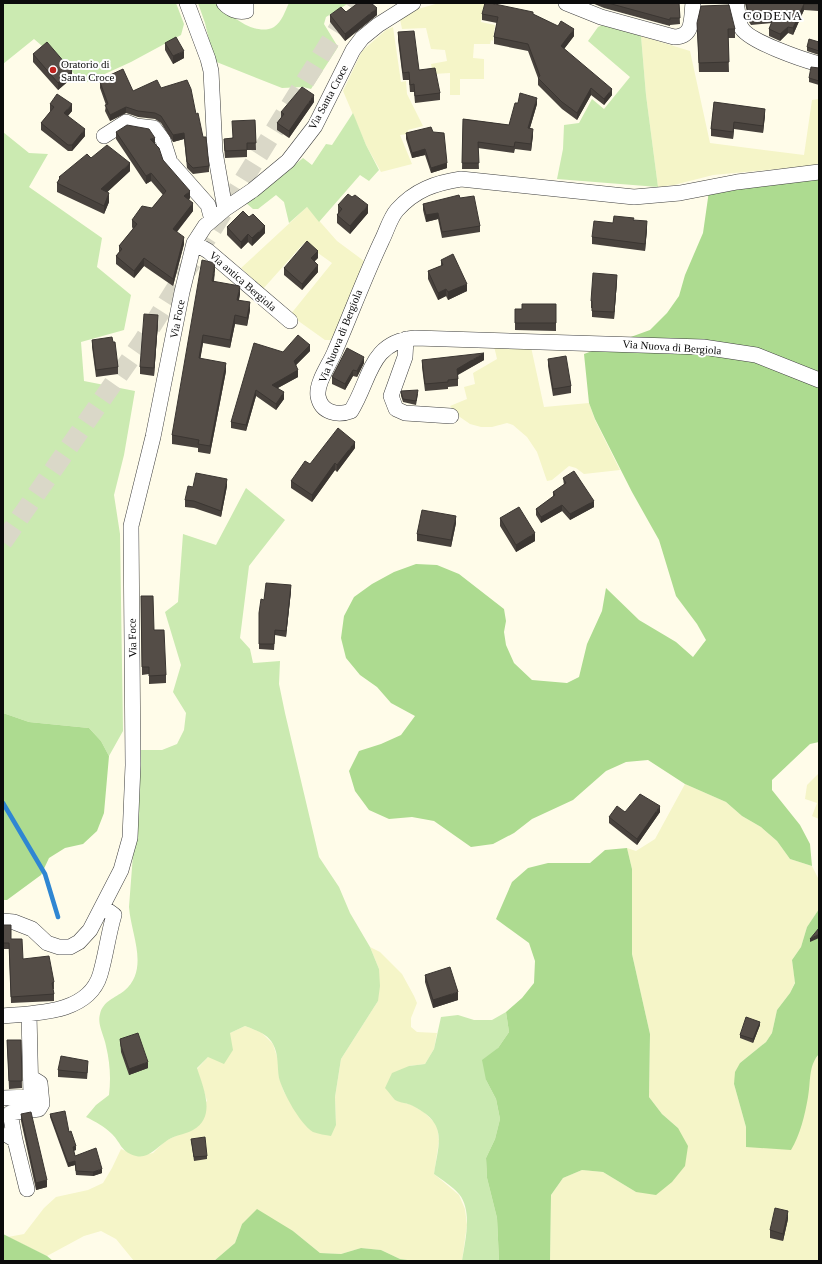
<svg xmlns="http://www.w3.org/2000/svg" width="822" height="1264" viewBox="0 0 822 1264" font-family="'Times New Roman',serif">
<rect width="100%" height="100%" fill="#fffce9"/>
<path fill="#f5f5c8" d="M439,3H485L481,22L495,25L493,41L491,40L490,44H474L473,58L484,59V79H460V95H450V73L433,74L431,64L447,61L445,50L431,49L426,28L402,29L400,19L418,9Z
M393,27L401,82L406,81L407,94L423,126L408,130V134L400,135L412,164L381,172L366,145L343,91L362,51L386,30Z
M641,36L690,51L710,143L804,155L812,100L819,99V165L713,175L674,185L658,187L646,95Z
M307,207L337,241L364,261L335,336L331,340H325L290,315L332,263L304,243L263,289L241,268Z
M494,346L531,347L544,407L589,403L595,420L620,470L584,474L576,468L569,466L552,480L547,481L537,452L527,437L513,425L507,423L492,427H481L470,424L457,415L450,406L467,399L464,387L475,384L473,373L497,359Z
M819,773V819L812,816L817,803L805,799L807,785Z
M685,784L726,802L742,816L761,827L777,841L790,859L812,866L819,880V909L807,927L801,947L792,960L795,982L790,993L777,1010L772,1033L766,1042L740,1063L734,1084L746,1127L747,1147L810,1074L812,1064L819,1054V1261H550L551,1195L563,1178L582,1170L603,1172L636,1192L678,1128L662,1114L649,1097L650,1034L632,954V869L627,848L636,851L655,839Z
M370,947L380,952L402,974L414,996L417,1003L411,1018V1027L417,1032L437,1033L434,1049L425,1064L409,1066L395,1100L412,1105L425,1113L437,1125L439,1141L434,1174L459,1195L465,1209L467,1225L462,1261H415L400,1259L381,1250L361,1248L341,1254L320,1253L293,1231L242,1224L235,1243L214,1261H134L116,1239L101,1231L84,1236L47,1256L8,1237L24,1234L44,1208L56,1197L88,1190L103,1183L112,1168L121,1149L137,1156L153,1153L165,1141L178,1135L207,1101L197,1069L230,1033L245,1026L261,1032L273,1044L278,1060L279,1077L284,1092L293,1106L336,1125L335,1097L341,1059L378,1001L379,969Z"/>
<path fill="#cbeab1" d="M3,3H176L184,24L181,35L131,62L85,83L34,39L3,64Z
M198,3H219C229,16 256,37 274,27C282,22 285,11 289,3H349L326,17L324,24L338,47L311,89L303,87L282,88L214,61L205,23Z
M604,24L641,36L646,95L658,187L557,179L563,149L564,125L579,123L592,99L604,109L630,77L588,41L598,27Z
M353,113L366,145L379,170L369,181L360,175L319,222L307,207L289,223L284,202L276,195L258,209H253L245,202L273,183L303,158L312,165L326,144L332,145Z
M3,132L29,153L48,154L29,187L102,238L97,267L131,295L124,330L81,342L84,381L135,391L124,455L114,495L120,534L123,731L109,756L101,741L89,728L29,722L3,713Z
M246,488L285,520L249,566L240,638L250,649L253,663L280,661L279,684L285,713L319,857L339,887L350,913L370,947L379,969L380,986L378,1001L341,1059L335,1097L336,1125L331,1136C326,1135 318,1134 313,1132C300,1124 283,1093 279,1078C277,1067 279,1055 273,1044C268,1034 255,1030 245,1026L230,1033L233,1050L224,1064L208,1057L197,1068C203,1087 217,1117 193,1130C184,1135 173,1135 165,1142C156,1148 148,1159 136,1156C121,1152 121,1143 112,1134C104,1126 96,1122 86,1117L96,1105L109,1095C111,1078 110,1063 106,1046C104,1035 97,1025 100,1014C103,1001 115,998 124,991C150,969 131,935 129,907L141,750H162L177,744L184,730L186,713L173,692L181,665L165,612L178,602L183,534L216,545Z
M506,1012L509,1032L498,1048L486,1080L496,1099L500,1119L495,1139L486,1158L487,1178L497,1218L499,1261H462C465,1241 473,1211 459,1194C452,1186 442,1180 434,1174C439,1141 448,1124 413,1106C408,1103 400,1103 395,1100C392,1097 388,1091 385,1088L392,1073L409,1066L425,1064L434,1049L441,1017L458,1015L474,1020H492Z"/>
<path fill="#addb90" d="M819,177V742L810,744L772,780V790L800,825L810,844L812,866L790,859L777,841L761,827L742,816L726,802L685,784L648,760L626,762L606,771L573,800L532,819L514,833L493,844L471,847L434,821L412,817L389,819L369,810L355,791L349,771L359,751L381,744L401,735L415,716L391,703L377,687L360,675L346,658L341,638L344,616L354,597L372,584L394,572L416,564L437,565L459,574L504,609L506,621L504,632L506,645L514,663L532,680L567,683L579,677L587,644L602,611L606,588L639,620L676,642L693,657L706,640L697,624L676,596L659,540L632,492L595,419L589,403L584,354L650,330L667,313L679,296L685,275L703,233L709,191Z
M3,713L29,722L89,728L101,741L109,756L104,813L97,831L83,844L65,848L49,858L41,875L7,900H3Z
M627,848L632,869V954L650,1034L649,1097L662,1114L678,1128L688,1146L685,1166L672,1182L656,1195L636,1192L603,1172L582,1170L563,1178L551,1195L550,1261H499L497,1218L487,1178L486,1158L495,1139L500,1119L496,1099L486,1080L482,1060L498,1048L509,1032L506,1012L522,998L534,983L535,961L529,943L496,919L512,882L528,868L548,863H590L605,850Z
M819,909V1054C808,1066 811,1082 808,1097C805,1115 800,1135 791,1150L746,1147V1127L734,1084L735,1072L740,1063L766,1042L772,1033L777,1010L790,993L795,983L792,960L801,947L807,927Z
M257,1209L293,1231L320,1253L341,1254L361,1248L381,1250L400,1259L415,1261H214L235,1243L242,1224Z
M3,1234L47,1256L53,1261H3Z"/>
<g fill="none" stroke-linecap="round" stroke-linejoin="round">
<path stroke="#2f86d2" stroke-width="4.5" d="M3,803L45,874L58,917"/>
<path stroke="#dad8c8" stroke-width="19" stroke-dasharray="19 10" stroke-linecap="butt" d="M3,542L142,342L354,3"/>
<defs>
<path id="minor" d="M187,3L208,59L211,71L215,152L225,209
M224,3C229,9 238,13 246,11V3
M566,3L601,17L674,37C694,37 691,19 693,3
M736,3C738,10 738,21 741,27C747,41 804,60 819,64
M104,136L126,122L136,126L154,128L163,140L170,162L208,205L212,220
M819,172L737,182L680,193L634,197L461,179C435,183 415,190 397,210C390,218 387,230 382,240C365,276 351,314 335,351C330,364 316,382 318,396C321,413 338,416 351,411C371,379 369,342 415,338L703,347L756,355L819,380
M194,243L208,251L290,321
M406,339L405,357L391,396L396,409L405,413L451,416
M3,921L14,922L32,929L47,943L59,947H70L79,942L90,930L121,870L130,838L133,765L131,526L153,437L182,292L194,243L205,226L225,209L253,190L288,161L315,126L353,50L362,38L378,25L413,3
M3,1016C35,1013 88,1014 100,975C106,955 108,935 114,915L103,907
M3,1098L31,1097L29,1014
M7,1135L15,1140L27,1189
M15,1140L10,1113L39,1109L42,1104L40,1083L32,1078"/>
</defs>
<use href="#minor" stroke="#3e3e3e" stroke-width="16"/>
<use href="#minor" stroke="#fff" stroke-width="15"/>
</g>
<path fill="#48423d" d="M592,3H679L680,24L670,25V26L604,8Z
M745,3H819V11L804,10L793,35L788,33L780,41L769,36V29L772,23L751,25L749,22Z
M346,12L377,15L345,41L330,22V15Z
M482,14H533L574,36L564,49L612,95L604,105L591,95L577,120L562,109L538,85V78L528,51L494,44V37L497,23L482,20Z
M697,23L735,29V38H728L729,72H699Z
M398,32L419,70L440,93V100L415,103L414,92H410L409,80H403L398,40Z
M819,42V55L807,51V47Z
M165,43L184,58L173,64L165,50Z
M33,54L72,78L58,90L33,62Z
M819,68V85L809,82V78Z
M108,76L133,91L161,88L196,114L209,166V172L193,174L187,168L184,139L173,142L161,123L155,119L138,117L126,113L110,121L105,111L106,105L100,88V82L108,78Z
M314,102L289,138L277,130V123L281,118V112Z
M714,102L765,115L763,133L734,129L733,139L711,136V129Z
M518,103L537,104L530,128L533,135L531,151L515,149L514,153L478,148L479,169H462L463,119L509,125Z
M50,104L72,111L68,116L85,136L72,151H68L41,130V123L51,111H50Z
M255,120L256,150H247V157L225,158L224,146V139L232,138Z
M116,132L155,145L163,160L190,198L189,200L193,211L177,232L184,244L173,286L144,266L134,278L116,264V256L119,252V246L133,229L132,227V220L152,208L163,195L151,181L146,184L116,139Z
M433,132L447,168L431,173L425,155L412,158L406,139V133Z
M91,158L130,171L107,192L109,202L104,214L57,192V183L59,180V177Z
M460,198L480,226V232L442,238L438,219L426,222L423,210V204Z
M338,205L368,213L350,234L337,223V215L338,213Z
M634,220L647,229L645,251L592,244V237L613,223Z
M227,227L265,233L252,246L248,242L241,249L227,235Z
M318,258L314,261L318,272L302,290L284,275V268Z
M441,260L467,291L448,300L446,296L438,300L428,279V271L441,266Z
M215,271L214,281L240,294L239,300L250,310L247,326L235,324L230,348L203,343L200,359L226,371L210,454L198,452V448L172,444V435Z
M617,281L614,319L592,317V308H591V301Z
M556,304V331L515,330V309H522Z
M158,323L154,376L140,374V367Z
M92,340L113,342L118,367V374L96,377L92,347Z
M310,351L296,365L298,377L278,388L284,399L276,410L256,396L246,431L231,428V422L283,352Z
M548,359L571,386V393L553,396L548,366Z
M422,360H484L458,375V386L448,387V389L425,391L422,367Z
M364,363L357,377L353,376L345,390L332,384V377Z
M401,392L418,394L416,405L403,402L401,396Z
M355,448L337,472L335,470L312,502L291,488V481L310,464Z
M563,478L594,507L570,520L562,511L541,523L536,515V509L553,497V492L564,485Z
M227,486L221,517L194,508L185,507V500Z
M500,518L535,541L516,552L500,526Z
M456,523L451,547L417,541V534Z
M291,591L286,637L275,635L274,650L259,649V613L264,600Z
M141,596L154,630L166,675V683L149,684V674L142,675Z
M660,812L637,845L609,823V817Z
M3,925L23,959L54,982V989H53L54,994V1001L11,1003L9,949H3Z
M425,975L458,1000L433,1008L425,982Z
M760,1025L753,1043L740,1038V1035Z
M120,1039L148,1068L129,1075L121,1052Z
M7,1040H21L22,1088L9,1089Z
M88,1067L87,1079L58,1077V1070Z
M21,1114L47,1187L36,1190L21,1121Z
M50,1114L69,1132L76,1150L73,1151L75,1156L102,1173L93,1176L76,1175L75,1165L68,1167L50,1117Z
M191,1139L207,1156V1159L194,1161Z
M788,1219L783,1241L770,1238V1230Z"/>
<path fill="#3b3632" d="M804,4V10L793,35V28Z
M377,8V15L345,41V34Z
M788,27V33L780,41V34Z
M574,29V36L561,53V46Z
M184,51V58L173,64V56Z
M72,71V78L58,90V83Z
M591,88V95L577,120V113Z
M612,89V95L604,105V99Z
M314,95V102L289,138V131Z
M537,98V104L528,134V128Z
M72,104V111L64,120V113Z
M126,107V113L110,121V115Z
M765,109V115L763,133V126Z
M734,122V129L733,139V132Z
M85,129V136L72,151V145Z
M533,129V135L531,151V144Z
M184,133V139L173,142V135Z
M155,138V145L150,139Z
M425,149V155L412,158V153Z
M130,163V171L101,198V189Z
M447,163V168L431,173V168Z
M151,173V181L146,184V176Z
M190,191V198L184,203V196Z
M109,193V202L104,214V206Z
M193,203V211L173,236V229Z
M368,205V213L350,234V226Z
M438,213V219L426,222V215Z
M647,221V229L645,251V244Z
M265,226V233L252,246V238Z
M248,234V242L241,249V242Z
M184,237V244L173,286V279Z
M318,251V258L311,265V258Z
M144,258V266L134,278V271Z
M215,263V271L212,289V281Z
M318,265V272L302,290V284Z
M617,275V281L614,319V312Z
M467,284V291L448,300V292Z
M240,286V294L237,308V300Z
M446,289V296L438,300V293Z
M250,302V310L247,326V318Z
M158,315V323L154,376V368Z
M235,315V324L230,348V340Z
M203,335V343L199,367V358Z
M310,345V351L294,367V361Z
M484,353V360L457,375V369Z
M364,357V363L357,377V371Z
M226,363V371L210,454V446Z
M298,370V377L272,391V385Z
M353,370V376L345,390V384Z
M256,390V396L246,431V425Z
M284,392V399L276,410V404Z
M355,442V448L337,472V465Z
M335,463V470L312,502V495Z
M227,479V486L221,517V511Z
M594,501V507L570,520V514Z
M562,505V511L541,523V517Z
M456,516V523L451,547V540Z
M535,533V541L516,552V545Z
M291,585V591L286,637V631Z
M660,806V812L637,845V839Z
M819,934V938L810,942V939Z
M458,992V1000L433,1008V1000Z
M760,1022V1025L753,1043V1039Z
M148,1062V1068L129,1075V1069Z
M76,1146V1150L73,1151V1147Z
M75,1161V1165L68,1167V1163Z
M102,1169V1173L93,1176V1172Z
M47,1180V1187L36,1190V1183Z
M788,1211V1219L783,1241V1234Z"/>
<path fill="#544d47" stroke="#3b3632" d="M358,3H371L377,8L345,34L330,15L341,7L346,12Z
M485,3H490L533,12V14L558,26L561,21L574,29L561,46L612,89L604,99L591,88L577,113L562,102L538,78L540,76L528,44L494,37L498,17L482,14Z
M608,3H679L680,18H670V20Z
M746,3H819V4H804L793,28L788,27L780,34L769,29L774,16L751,18L749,16Z
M729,5L735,29H728L729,62L699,63L697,23L701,6Z
M414,31L419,70L435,68L440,93L415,96L414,84L410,85L409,72L403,73L398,32Z
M176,37L184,51L173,56L165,43Z
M809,39L819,42V51L807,47Z
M47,42L72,71L58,83L33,54Z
M811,67L819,68V81L809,78Z
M123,69L133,91L157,80L161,88L187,80L191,89L196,114L198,113L203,137H206L209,166L193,168L187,162L184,133L173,135L161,116L155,113L138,111L126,107L110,115L105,105L108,104L100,82L108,77V76Z
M302,87L314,95L289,131L277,123L284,114L281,112Z
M520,93L537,98L528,128L533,129L531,144L515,142L514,147L478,142L479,163H462L463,119L509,125L515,103H518Z
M57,94L72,104L64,113L85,129L72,145H68L41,123L54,107L50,104Z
M714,102L765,109L763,126L734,122L733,132L711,129Z
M255,120L256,143H247V150L225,151L224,139L233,138L232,121Z
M127,125L149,129L155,138L150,139L159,148L163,160L190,191L184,196L193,203L173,229L184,237L173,279L144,258L134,271L116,256L122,249L119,246L137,224L132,220L142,206L152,208L166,191L151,173L146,176L116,132Z
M431,127L433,132L444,133L447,163L431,168L425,149L412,153L406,133Z
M107,145L130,163L101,189L109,193L104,206L57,183L60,178L59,177L87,154L91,158Z
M348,194L352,197L355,195L368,205L350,226L337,215L342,209L338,205Z
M459,195L460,198L474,196L480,226L442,232L438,213L426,215L423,204Z
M243,211L249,217L253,214L265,226L252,238L248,234L241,242L227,227Z
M614,216L634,218L633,220L647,221L645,244L592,237L594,221L613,223Z
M307,241L318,251L311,258L318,265L302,284L284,268Z
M453,254L467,284L448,292L446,289L438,293L428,271L443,265L441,260Z
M202,260L215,263L212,281L240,286L237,300L250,302L247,318L235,315L230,340L203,335L199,358L226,363L210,446L198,444L199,440L172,435Z
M593,273L617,275L614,312L592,311V301H591Z
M522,304H556V323H515V309H522Z
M144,314L158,315L154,368L140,367Z
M298,335L310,345L294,361L298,370L272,385L284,392L276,404L256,390L246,425L231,422L254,343L283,352Z
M112,337L113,342H115L118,367L96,370L92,340Z
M347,348L364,357L357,371L353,370L345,384L332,377Z
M484,353L457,369L458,379L448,380V382L425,384L422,360Z
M566,356L571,386L553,389L548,359Z
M418,390L416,401L403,399L401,392V391Z
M338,428L355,442L337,465L335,463L312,495L291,481L305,461L310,464Z
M574,471L594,501L570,514L562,505L541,517L536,509L555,495L553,492L566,483L563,478Z
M196,473L227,479L221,511L194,501L185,500L188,486L193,487Z
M519,507L535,533L516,545L500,518Z
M422,510L456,516L451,540L417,534Z
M266,583L291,585L286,631L275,630L274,644H259V613L261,599L264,600Z
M141,596H153L154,630H164L166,675L149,676V667H142Z
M640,794L660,806L637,839L609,817L617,806L625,812Z
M3,925H11V939H22L23,959L49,956L54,982L52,983L54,994L11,997L9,943H3Z
M819,928V934L810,939Z
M450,967L458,992L433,1000L425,975Z
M746,1017L760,1022L753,1039L740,1035Z
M138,1033L148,1062L129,1069L121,1046L120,1039Z
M7,1040H21L22,1081H9Z
M61,1056L88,1061L87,1073L58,1070Z
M65,1111L69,1132L71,1131L76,1146L73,1147L75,1156L96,1148L102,1169L93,1172L76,1171L75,1161L68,1163L50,1114Z
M31,1112L47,1180L36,1183L21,1114Z
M205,1137L207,1156L194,1157L191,1139Z
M775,1208L788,1211L783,1234L770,1230Z"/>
<circle fill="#bf221e" stroke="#fff" stroke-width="1.5" cx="53" cy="70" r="4"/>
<g text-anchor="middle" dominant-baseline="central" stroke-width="4" stroke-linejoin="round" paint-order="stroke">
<g font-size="11" fill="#0b0b0b" stroke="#fff" text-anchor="start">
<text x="61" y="64">Oratorio di<tspan x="61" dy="13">Santa Croce</tspan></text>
</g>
<g font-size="11" fill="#0b0b0b" stroke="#fff">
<text transform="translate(328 97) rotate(-62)">Via Santa Croce</text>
<text transform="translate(243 281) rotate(41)">Via antica Bergiola</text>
<text transform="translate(177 319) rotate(-79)">Via Foce</text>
<text transform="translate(340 336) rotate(-68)">Via Nuova di Bergiola</text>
<text transform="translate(672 347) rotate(4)">Via Nuova di Bergiola</text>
<text transform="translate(132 638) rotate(-91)">Via Foce</text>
</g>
<g font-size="13" letter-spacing="1" fill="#0b0b0b" stroke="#fff">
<text x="773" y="15">CODENA</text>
</g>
</g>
<rect width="822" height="1264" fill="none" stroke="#0b0b0b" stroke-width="8"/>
</svg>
